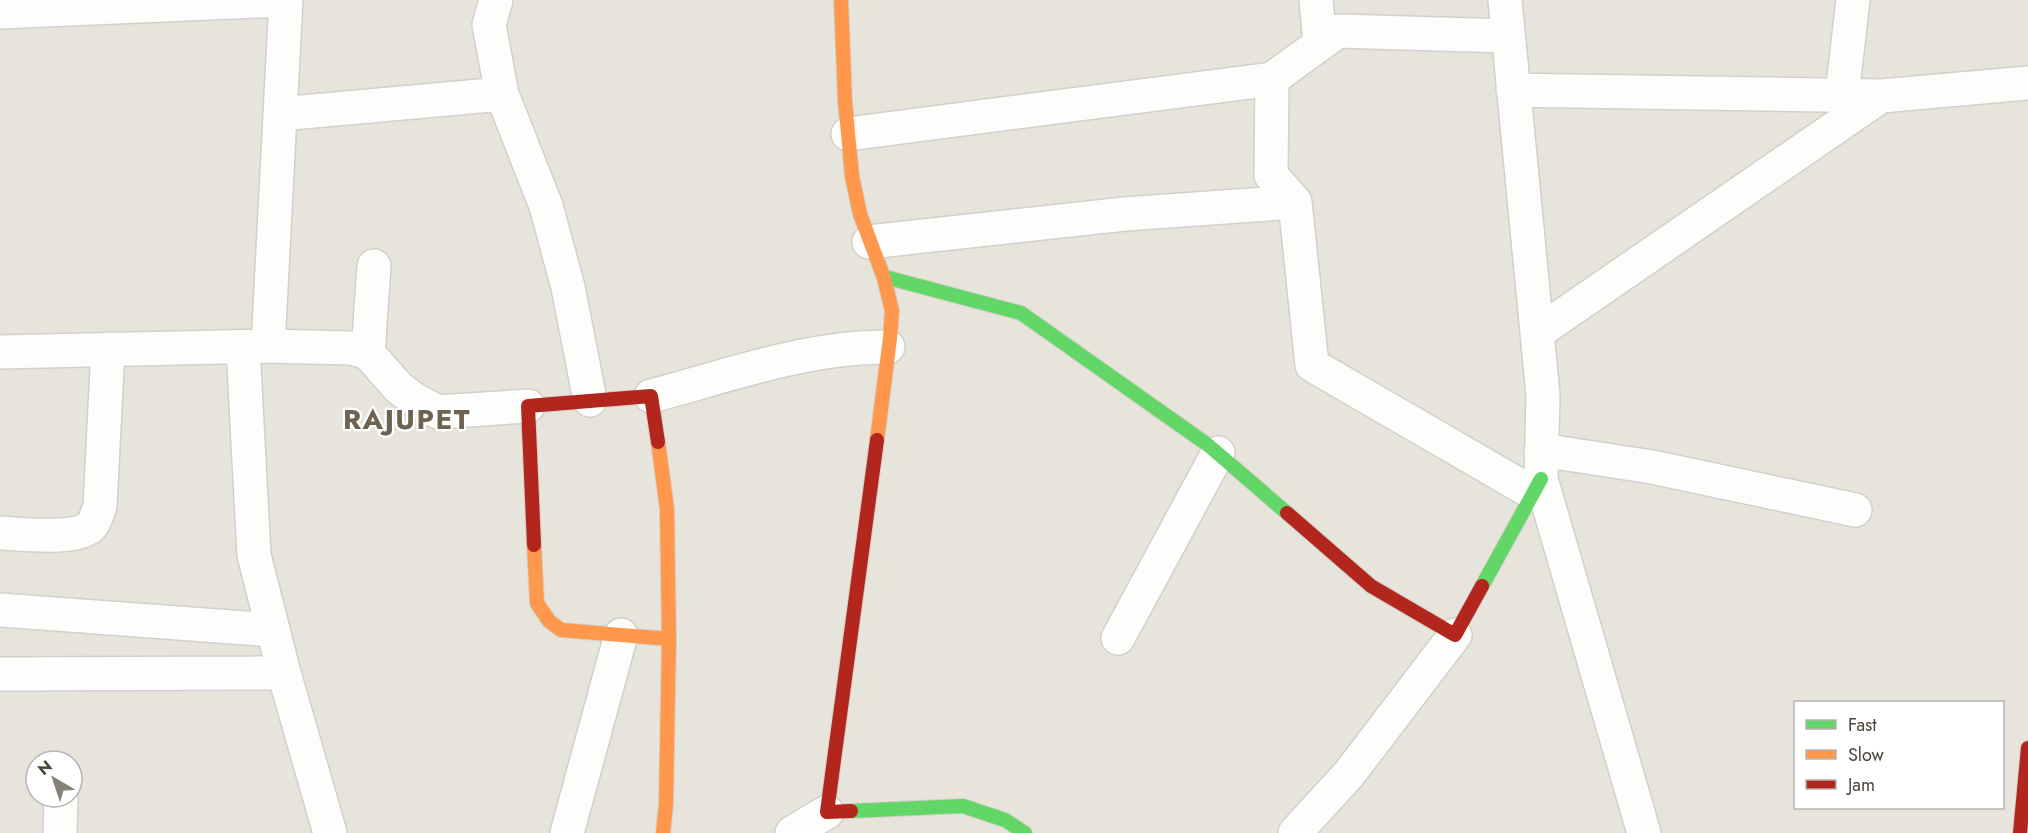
<svg xmlns="http://www.w3.org/2000/svg" width="2028" height="833" viewBox="0 0 2028 833" font-family="Jost,sans-serif">
<rect width="100%" height="100%" fill="#f4f2ee"/>
<path fill="#e7e4dc" fill-rule="evenodd" d="M0,0H2028V833H0ZM1796,702H2002V808H1796ZM36,761H72V797H36Z"/>
<g fill="none" stroke-linecap="round" stroke-linejoin="round">
<defs>
<path id="street" d="M496,0L489,25L502,94L546,206L568,287L590,400
M1316,0L1320,44
M1505,0L1543,395L1541,479L1644,833
M0,12L282,0
M1272,79L1271,175L1295,202L1312,365L1533,493
M1513,90L1881,96L1537,333
M1842,95L1853,0
M1881,96L2028,83
M280,114L502,94
M848,134L1272,79L1338,31L1508,36
M869,242L1125,214L1295,202
M268,346L286,0
M243,347L254,555L284,673
M0,352L268,346L351,348L368,353L399,388L415,400L438,412L528,406
M368,353L374,266
M651,396C728,376 808,346 888,347
M1541,450L1652,467L1855,510
M0,533C20,534 75,540 90,527C96,521 97,514 100,506L108,349
M0,610L273,630
M1118,638L1218,453
M0,674L284,673L330,833
M60,833L61,797
M567,833L621,635
M792,833L827,812
M1295,833L1349,774L1455,635"/>
<path id="fast" d="M885,277L1021,313L1208,445L1287,513
M1482,586L1541,479
M851,811L963,806L1005,820L1025,833"/>
<path id="slow" d="M841,0L845,101L852,176L860,214L884,278L892,311L890,338L877,440
M658,442L667,509L669,639L666,804L663,833
M534,545L537,603L549,621L561,630L669,639"/>
<path id="jam" d="M1287,513L1371,586L1455,635L1482,586
M534,545L528,406L651,396L658,442
M851,811L827,812L877,440
M2020,833L2028,748"/>
</defs>
<use href="#street" stroke="#d2d0cb" stroke-width="36"/>
<use href="#fast" stroke="#d3cfc5" stroke-width="16"/>
<use href="#slow" stroke="#d3cfc5" stroke-width="16"/>
<use href="#jam" stroke="#d3cfc5" stroke-width="16"/>
<use href="#street" stroke="#fdfdfc" stroke-width="33"/>
<use href="#fast" stroke="#63d668" stroke-width="14"/>
<use href="#slow" stroke="#ff974d" stroke-width="14"/>
<use href="#jam" stroke="#b3261e" stroke-width="14"/>
</g>
<g text-anchor="middle" dominant-baseline="central" stroke-width="4.5" stroke-linejoin="round" paint-order="stroke">
<g font-size="28" font-weight="bold" letter-spacing="1.5" fill="#6e6250" stroke="#fff">
<text x="407" y="419">RAJUPET</text>
</g>
</g>
<rect x="1794" y="701" width="210" height="108" fill="#ffffff" stroke="#b7b4b0" stroke-width="1.5"/>
<rect x="1806" y="720" width="30" height="9" fill="#63d668" stroke="#b7b4b0" stroke-width="1.5"/>
<text x="1848" y="731" font-size="18" fill="#4b4439">Fast</text>
<rect x="1806" y="750" width="30" height="9" fill="#ff974d" stroke="#b7b4b0" stroke-width="1.5"/>
<text x="1848" y="761" font-size="18" fill="#4b4439">Slow</text>
<rect x="1806" y="780" width="30" height="9" fill="#b3261e" stroke="#b7b4b0" stroke-width="1.5"/>
<text x="1848" y="791" font-size="18" fill="#4b4439">Jam</text>
<g transform="translate(54 779) rotate(321)"><circle r="28" fill="#ffffff" stroke="#b7b4b0" stroke-width="1.5"/>
<path d="M0-4.5L10 22L0 15L-10 22Z" fill="#868178"/>
<text y="-9" font-size="16" font-weight="bold" text-anchor="middle" fill="#4b4439">N</text>
</g>
</svg>
